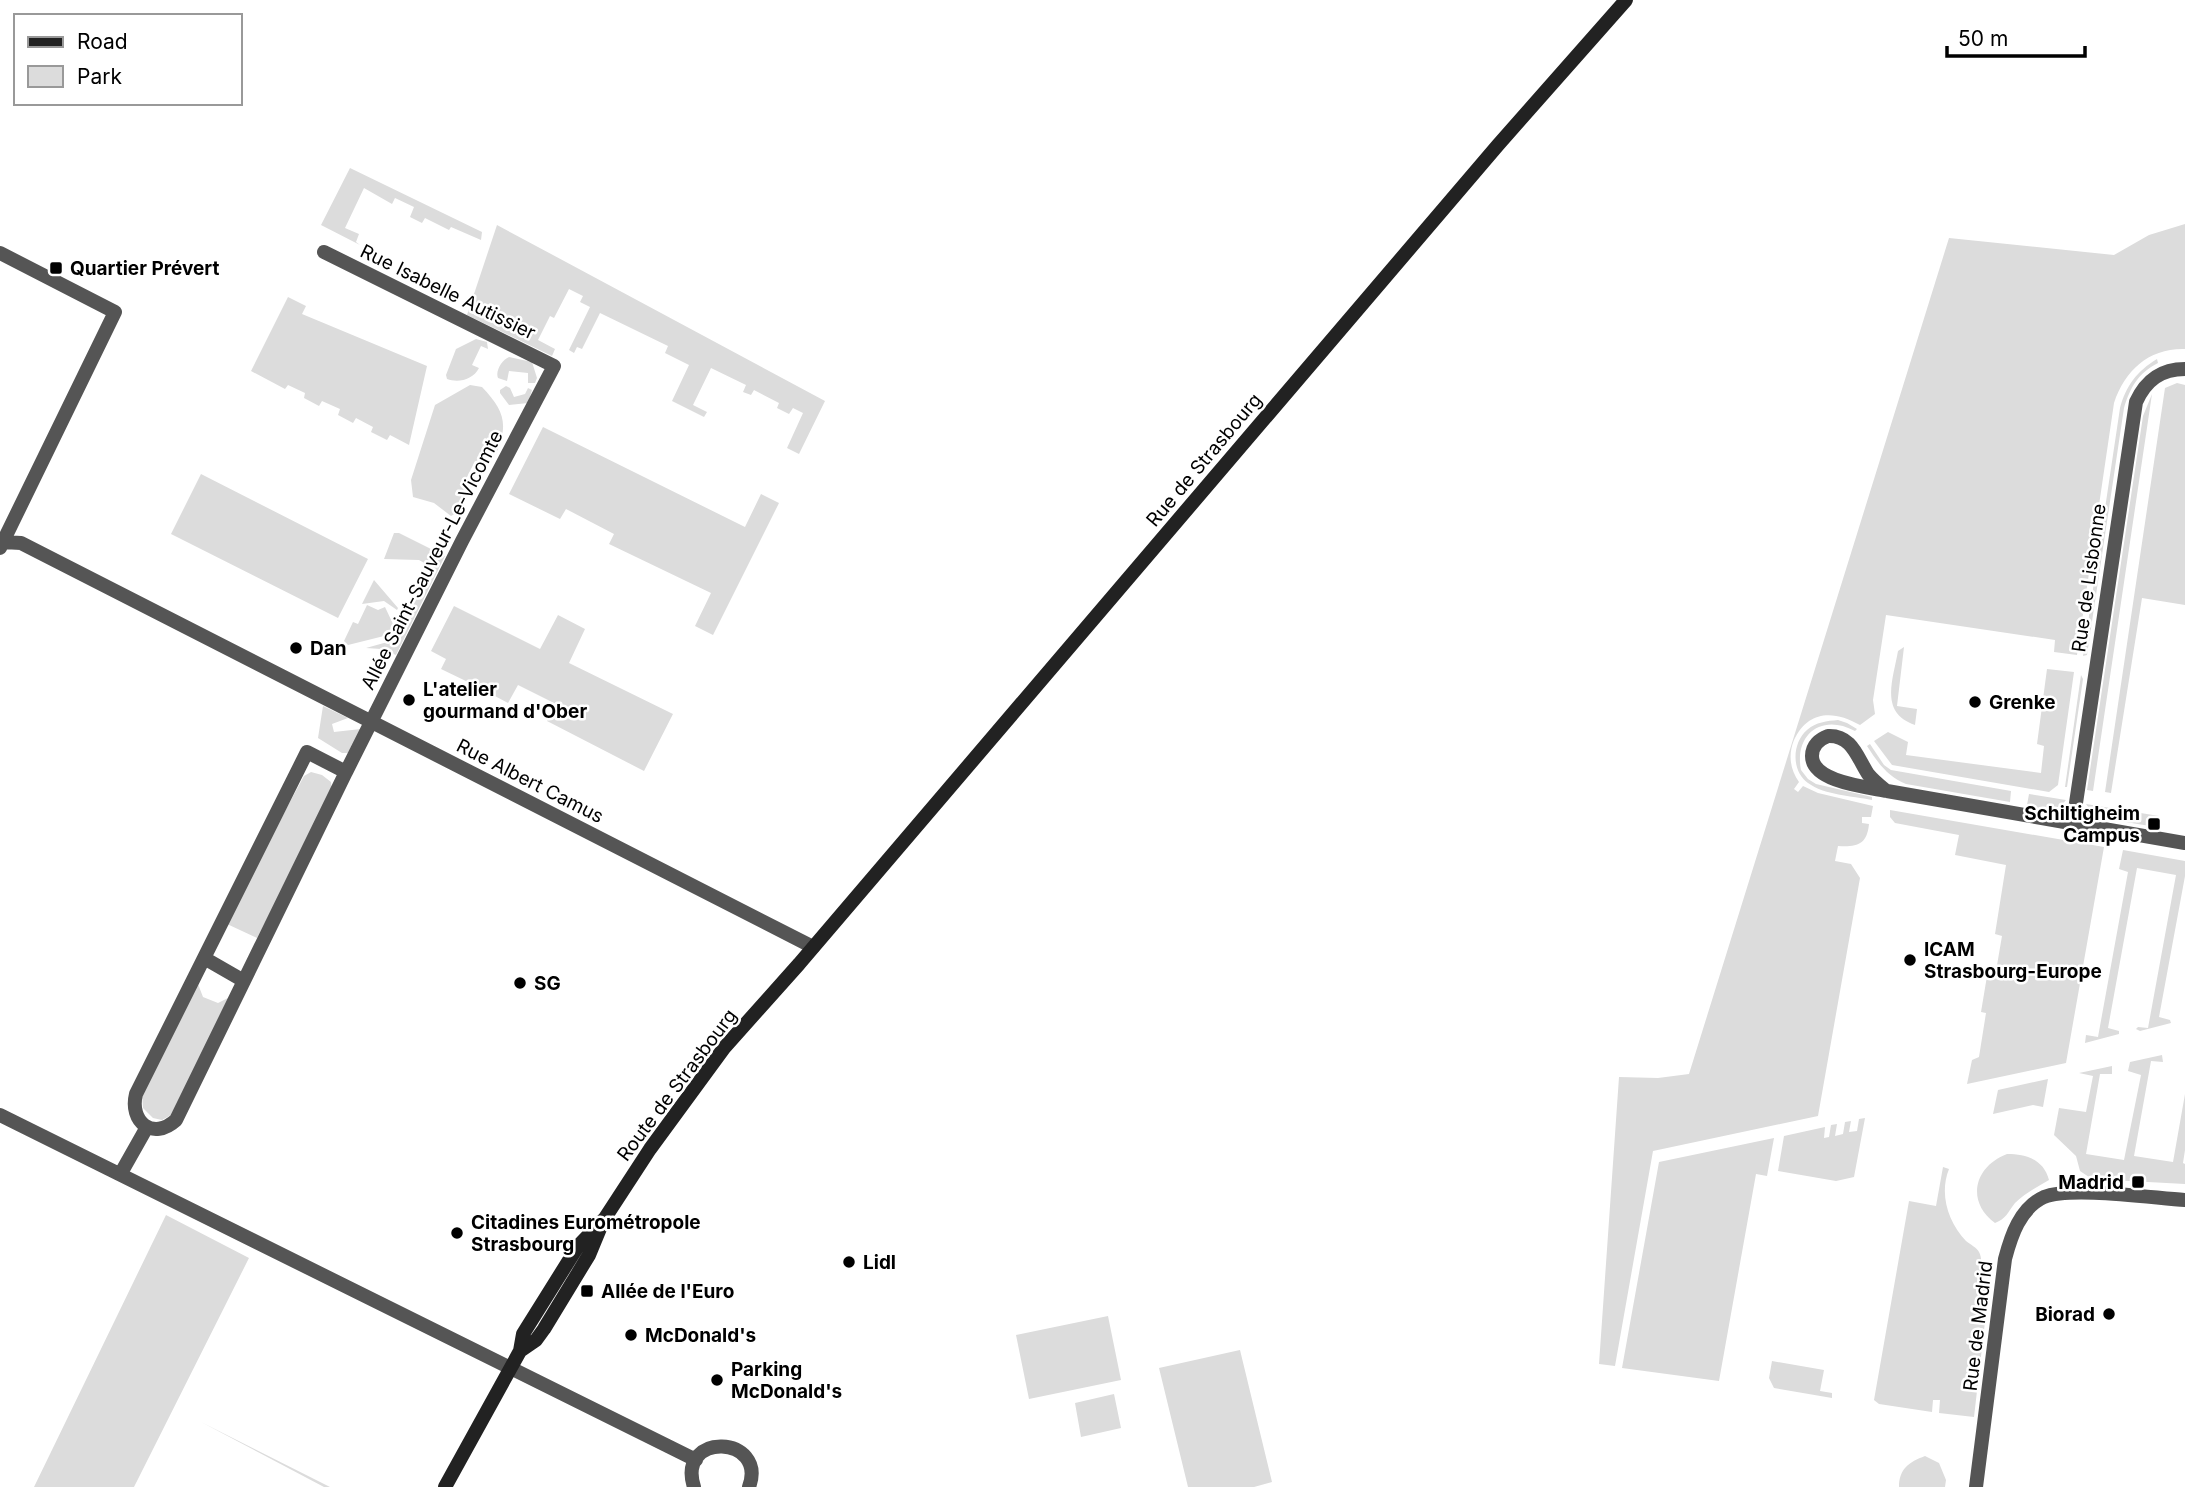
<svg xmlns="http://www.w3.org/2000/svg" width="2185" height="1487" viewBox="0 0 2185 1487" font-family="Inter,sans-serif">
<rect width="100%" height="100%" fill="#fff"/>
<path fill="#dcdcdc" d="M350,168L482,232L481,240L451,227L449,230L425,218L422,223L410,217L414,207L395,198L392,204L364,188L345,228L359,234L356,242L360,245L321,225Z
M2185,224V349C2149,348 2125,370 2114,403L2077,655L2054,652L2055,640L1886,615L1873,700L1875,714L1860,725C1834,710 1808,710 1794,740C1788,755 1790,769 1799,782L1794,789L1798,792L1803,786L1818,793L1873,806L1871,817H1862V823L1869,824C1867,845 1857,847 1838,846L1835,861L1851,864L1860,878L1818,1116L1653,1151L1615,1366L1599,1364L1619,1077L1658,1078L1689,1074L1949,238L2114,255L2149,235Z
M497,225L825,401L799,454L787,448L803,413L793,408L789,414L777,408L779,403L754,390L751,395L743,392L746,385L711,368L693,405L707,412L704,417L672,401L689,365L665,353L668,346L600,313L582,349L577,347L574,353L569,350L590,307L580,302L583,296L569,289L554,318L550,316L538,340L555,349L552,356L467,315Z
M288,297L306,306L302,314L427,366L409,445L390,435L387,440L371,432L373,427L356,418L353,423L338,415L340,409L322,401L319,406L304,398L305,393L288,385L285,389L251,371Z
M476,339L487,342L488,349L481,346L472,365L479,368C473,380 458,383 447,379L446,375L456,349Z
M509,357L532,362L537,378L535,383H528V373L509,371L507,381L498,378C495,371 502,360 509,357Z
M2157,359L2158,363C2138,373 2130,388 2124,408L2087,655L2083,656L2120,408C2126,386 2137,371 2157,359Z
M2177,383L2185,385V605L2142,598L2111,793L2105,792L2165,388Z
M470,385L482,387C504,410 509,424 496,454L488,456L484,464L475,461L462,487L465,491C461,500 461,512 451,516L434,503L413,497L411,480L435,405Z
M506,386L510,388L514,397L525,394L528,388L532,390L528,403L509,405L500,393V390Z
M2152,394L2093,791L2087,790L2143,416Z
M543,427L745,527L761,494L779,503L713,635L695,626L711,593L609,544L614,534L566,509L560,519L509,494Z
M201,474L368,559L338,618L171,534Z
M394,533H399L445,556L396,655L381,649L366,648L391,641L427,568L426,564L419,560L384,559Z
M374,580L398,608L397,610L384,601L362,604Z
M367,605L378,610L385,607L393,624L388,635L348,645L344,641L353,622L358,624Z
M454,606L540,649L558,615L585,629L569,663L673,714L644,771L547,721L556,704L518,685L508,703L478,687L476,689L469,685L470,683L441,669L446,659L431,651Z
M1904,647L1897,706L1917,709L1915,725C1879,713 1893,680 1898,651Z
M2047,669L2074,672L2058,785L2049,792L1892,765L1874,741L1888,732L1908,742L1906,755L2041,773L2044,746L2037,744Z
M2081,675L2083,679L2067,787H2065Z
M323,706L348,718L332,724L334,732L361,729L348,753H342L318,738Z
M1838,720L1847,723L1857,729L1855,731C1822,713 1794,734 1801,770L1808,779L1816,784L1872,797V800C1852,796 1824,795 1808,783C1791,771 1792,743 1807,730C1816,722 1827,721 1838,720Z
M1870,744L1884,765L1891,770L2011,791L2010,802L1906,784C1887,776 1878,763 1867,746Z
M311,772L322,775L331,782L332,792L257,938L227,924L259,859L304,776Z
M2029,794L2066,800C2056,814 2041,808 2027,805Z
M2086,804L2159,816V822L2151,820L2150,826L2101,818L2094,815Z
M1890,810L2104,847L2066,1063L1967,1084L1972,1060L1979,1057L1986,1013L1981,1012L1988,970L1996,971L2002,936L1995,934L2006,865L1955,855L1959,835L1895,823L1890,817Z
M2123,850L2185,861V876L2159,1017L2170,1020L2171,1023L2140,1031L2136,1029L2138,1027L2148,1028L2176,875L2137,868L2108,1028L2119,1031V1034L2085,1043L2086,1035L2098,1037L2128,872L2119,869Z
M198,984L203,997L218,1003L228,998L173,1114L162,1120L153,1118L143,1108L142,1095Z
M2162,1055L2163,1062L2151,1061L2134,1156L2173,1162L2185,1094V1150L2183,1163L2185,1164V1184L2092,1179L2080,1171L2076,1156L2054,1135L2059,1108L2086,1112L2093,1076L2079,1073L2112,1066V1074H2100L2086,1154L2124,1160L2141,1075L2128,1071L2130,1062Z
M2048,1079L2043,1107L2033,1105L1993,1114L1998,1090Z
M1865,1118L1854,1177L1836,1181L1778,1171L1784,1136L1825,1127L1824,1138L1829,1137L1831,1125L1837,1124L1835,1136L1843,1134L1845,1122L1851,1121L1849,1132L1857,1131L1859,1119Z
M1774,1138L1767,1176L1756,1174L1719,1381L1622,1368L1659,1162Z
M2007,1154C2027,1154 2044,1160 2049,1180C2037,1187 2025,1193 2015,1203C2008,1212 2006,1219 1995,1223C1965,1201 1975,1166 2007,1154Z
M1943,1167L1949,1169C1939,1194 1948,1222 1966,1241C1970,1244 1977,1248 1979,1252C1984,1261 1979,1275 1978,1285L1989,1287L1974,1417L1939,1413L1940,1400H1933L1932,1412L1879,1404L1874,1400L1909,1201L1936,1206Z
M166,1215L249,1258L134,1487H34Z
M1108,1316L1121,1380L1029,1399L1016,1335Z
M1240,1350L1272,1482L1254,1487H1188L1159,1368Z
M1772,1361L1824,1370L1820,1391L1832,1393V1398L1774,1388L1769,1378Z
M1114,1394L1121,1428L1081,1437L1075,1403Z
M201,1422L330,1487H324Z
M1925,1456L1939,1463L1946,1480L1945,1487H1899C1899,1469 1909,1462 1925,1456Z"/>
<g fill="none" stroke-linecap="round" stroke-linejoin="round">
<path stroke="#555" stroke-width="14" d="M324,252L554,366L462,541L346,772
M0,253L115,312L0,548
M3,542L21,543L813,947
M307,752L346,772L176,1120C153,1141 129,1122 136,1094Z
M1885,790C1879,785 1873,780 1868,774C1857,757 1852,735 1828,736C1820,739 1812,745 1812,756C1812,782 1867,787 1887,791L2185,843
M2073,823L2136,402C2146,380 2161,369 2185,369
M204,958L244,981
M0,1115L696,1460
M121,1173L147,1127
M694,1487C676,1431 768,1435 749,1487
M1976,1487L2005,1259C2011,1236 2020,1208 2044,1197C2071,1186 2153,1198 2185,1200"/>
<path stroke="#222" stroke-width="14" d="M520,1351L536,1340L544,1329L589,1255L601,1226
M445,1487L520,1351L523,1334L578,1246L605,1218L650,1149L724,1048L799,964L1498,145L1626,0"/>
</g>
<g fill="#000" stroke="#fff" stroke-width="2.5">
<rect x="49" y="261" width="14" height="14" rx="3.5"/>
<circle cx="296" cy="648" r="7"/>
<circle cx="409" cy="700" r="7"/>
<circle cx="1975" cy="702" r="7"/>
<rect x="2147" y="817" width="14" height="14" rx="3.5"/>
<circle cx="1910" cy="960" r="7"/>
<circle cx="520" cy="983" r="7"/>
<rect x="2131" y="1175" width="14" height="14" rx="3.5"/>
<circle cx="457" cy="1233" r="7"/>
<circle cx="849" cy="1262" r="7"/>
<rect x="580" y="1284" width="14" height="14" rx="3.5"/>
<circle cx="2109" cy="1314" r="7"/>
<circle cx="631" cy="1335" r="7"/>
<circle cx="717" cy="1380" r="7"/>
</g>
<g text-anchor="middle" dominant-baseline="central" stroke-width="5" stroke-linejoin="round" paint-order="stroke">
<g font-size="19" font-weight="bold" fill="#000" stroke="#fff" text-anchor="start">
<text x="70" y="268">Quartier Prévert</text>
<text x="310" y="648">Dan</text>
<text x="423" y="689">L'atelier<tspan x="423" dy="22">gourmand d'Ober</tspan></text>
<text x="1989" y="702">Grenke</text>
<text x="2140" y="813" text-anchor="end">Schiltigheim<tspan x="2140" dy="22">Campus</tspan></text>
<text x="1924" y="949">ICAM<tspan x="1924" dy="22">Strasbourg-Europe</tspan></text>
<text x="534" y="983">SG</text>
<text x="2124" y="1182" text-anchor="end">Madrid</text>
<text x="471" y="1222">Citadines Eurométropole<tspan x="471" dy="22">Strasbourg</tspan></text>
<text x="863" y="1262">Lidl</text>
<text x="601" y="1291">Allée de l'Euro</text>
<text x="2095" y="1314" text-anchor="end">Biorad</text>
<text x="645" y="1335">McDonald's</text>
<text x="731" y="1369">Parking<tspan x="731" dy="22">McDonald's</tspan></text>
</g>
<g font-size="19" fill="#000" stroke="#fff">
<text transform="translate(448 292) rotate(26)">Rue Isabelle Autissier</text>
<text transform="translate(1204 460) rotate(-50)">Rue de Strasbourg</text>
<text transform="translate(432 560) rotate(-63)">Allée Saint-Sauveur-Le-Vicomte</text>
<text transform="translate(2089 578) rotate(-82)">Rue de Lisbonne</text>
<text transform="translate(530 781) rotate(27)">Rue Albert Camus</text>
<text transform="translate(677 1085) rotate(-53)">Route de Strasbourg</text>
<text transform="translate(1978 1326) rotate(-83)">Rue de Madrid</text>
</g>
</g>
<rect x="14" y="14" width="228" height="91" fill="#ffffff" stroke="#999999" stroke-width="2"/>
<rect x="28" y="37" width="35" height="10" fill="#222222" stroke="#999999" stroke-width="2"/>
<text x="77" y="49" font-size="21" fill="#000000">Road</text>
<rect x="28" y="66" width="35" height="21" fill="#dcdcdc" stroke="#999999" stroke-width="2"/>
<text x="77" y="84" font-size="21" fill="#000000">Park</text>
<path d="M1947 46v10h138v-10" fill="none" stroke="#000000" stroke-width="3.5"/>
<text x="1958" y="46" font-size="21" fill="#000000" stroke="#ffffff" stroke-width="5" paint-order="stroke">50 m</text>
</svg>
